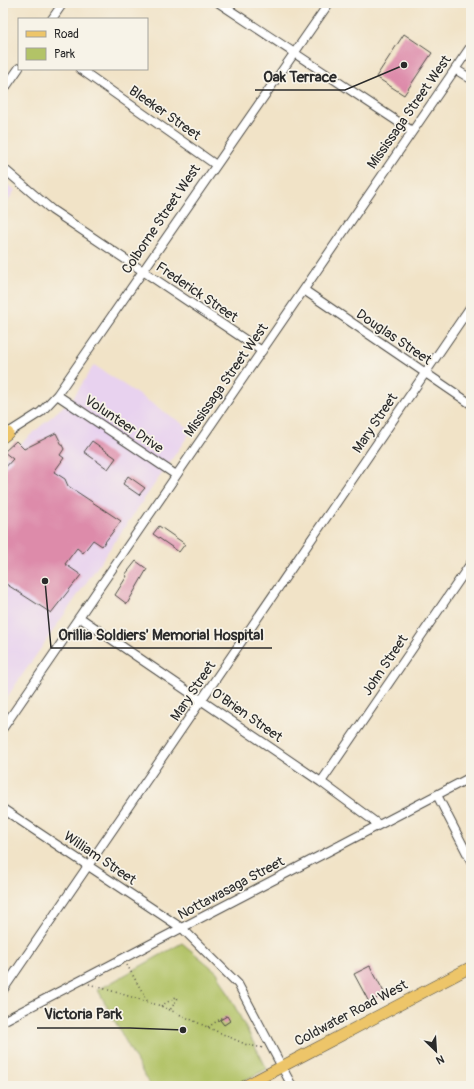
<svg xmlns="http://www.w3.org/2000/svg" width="474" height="1089" viewBox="0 0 474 1089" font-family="Pangolin,sans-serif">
<rect width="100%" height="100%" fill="#f7f3e8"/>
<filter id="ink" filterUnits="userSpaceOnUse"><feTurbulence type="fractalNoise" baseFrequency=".025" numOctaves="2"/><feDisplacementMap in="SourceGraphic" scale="8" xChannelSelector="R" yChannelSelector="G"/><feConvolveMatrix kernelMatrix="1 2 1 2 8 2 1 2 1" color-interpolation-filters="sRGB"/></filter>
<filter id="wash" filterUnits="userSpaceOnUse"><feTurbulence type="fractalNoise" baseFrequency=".012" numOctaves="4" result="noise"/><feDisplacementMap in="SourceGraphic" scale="16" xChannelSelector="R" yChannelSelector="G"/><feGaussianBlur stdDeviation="0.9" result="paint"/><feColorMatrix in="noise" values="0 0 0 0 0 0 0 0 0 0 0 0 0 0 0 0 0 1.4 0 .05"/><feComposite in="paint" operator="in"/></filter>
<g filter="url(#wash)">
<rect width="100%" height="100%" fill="#f1e3c7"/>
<path fill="#e8d2ef" d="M3,182L15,190L3,209Z
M94,365L192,430L3,703V459L73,398Z"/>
<path fill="#b2c367" stroke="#6e7749" d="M182,943L217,972L267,1069L233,1086H150L98,990Z"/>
<g id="blocks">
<path fill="#dd8baa" d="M404,34L432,53L404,95L376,77Z
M56,433L64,449L60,455L64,458L54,472L65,479L68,486L121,521L102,546L93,540L83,553L77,548L65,564L81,575L51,613L3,582V470L13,459L4,452L16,441L24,449Z
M92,441L116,458L108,469L84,452Z
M128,476L145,488L139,495L123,484Z
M159,526L185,544L179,552L153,534Z
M136,561L147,569L127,604L115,595L127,576L125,575Z
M370,966L385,994L369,1002L354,974Z
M227,1016L230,1021L224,1025L220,1020Z"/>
</g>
</g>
<g filter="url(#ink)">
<use href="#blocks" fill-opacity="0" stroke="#494742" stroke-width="1"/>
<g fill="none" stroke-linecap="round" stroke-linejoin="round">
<defs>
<path id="minor" d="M219,3L412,131
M52,19L63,3
M80,69L216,165
M455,69L471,79
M3,91L19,68
M3,168L52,210L262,351
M304,290L471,404
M57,395L176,475
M8,433L41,412L57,395L329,3
M79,617L321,782L378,824
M3,728L471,46
M321,782L471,563
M437,795L471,861
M3,809L183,929L238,984L292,1086
M3,990L471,306
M3,1021L471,777"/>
<path id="major" d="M3,430L8,433L3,437
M245,1086L471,967"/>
</defs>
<use href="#minor" stroke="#494742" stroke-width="10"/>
<use href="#major" stroke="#494742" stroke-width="12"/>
<path stroke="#494742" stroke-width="1.5" stroke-dasharray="1 3" stroke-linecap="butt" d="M127,965L148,1002
M89,984L161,1006L247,1045L264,1048
M161,1006L176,997L178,998L170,1010
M208,1027L228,1014"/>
<use href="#minor" stroke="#fff" stroke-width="8"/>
<use href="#major" stroke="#edc569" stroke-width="11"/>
</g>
</g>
<g text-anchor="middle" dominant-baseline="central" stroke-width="3.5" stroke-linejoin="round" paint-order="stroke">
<g font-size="14" fill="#2b2b2b" stroke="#f7f3e8">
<text transform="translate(409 112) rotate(-55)">Mississaga Street West</text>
<text transform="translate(165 113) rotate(35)">Bleeker Street</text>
<text transform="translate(161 219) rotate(-56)">Colborne Street West</text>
<text transform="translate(197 292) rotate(34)">Frederick Street</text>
<text transform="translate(394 337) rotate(34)">Douglas Street</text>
<text transform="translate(226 380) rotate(-55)">Mississaga Street West</text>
<text transform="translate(375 423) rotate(-56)">Mary Street</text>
<text transform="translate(124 424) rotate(34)">Volunteer Drive</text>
<text transform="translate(385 665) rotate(-56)">John Street</text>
<text transform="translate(193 691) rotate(-56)">Mary Street</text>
<text transform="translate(247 715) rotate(35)">O'Brien Street</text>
<text transform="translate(100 858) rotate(34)">William Street</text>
<text transform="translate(231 888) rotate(-28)">Nottawasaga Street</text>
<text transform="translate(351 1013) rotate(-28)">Coldwater Road West</text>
</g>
</g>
<path fill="none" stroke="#2b2b2b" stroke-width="1.5" d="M404 65L345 90H255M45 581L51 648H272M183 1030L130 1028H37"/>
<g fill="#2b2b2b" stroke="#f7f3e8" stroke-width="1.5">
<circle cx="404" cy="65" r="4"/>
<circle cx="45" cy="581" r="4"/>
<circle cx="183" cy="1030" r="4"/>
</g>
<g font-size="15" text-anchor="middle" font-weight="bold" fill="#2b2b2b" stroke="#f7f3e8" stroke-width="3.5" stroke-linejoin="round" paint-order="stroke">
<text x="300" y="82">Oak Terrace</text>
<text x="161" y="640">Orillia Soldiers' Memorial Hospital</text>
<text x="83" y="1019">Victoria Park</text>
</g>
<rect width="474" height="1089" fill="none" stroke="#f7f3e8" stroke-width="16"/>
<rect x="18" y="18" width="130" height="52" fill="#f7f3e8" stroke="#a5a39c"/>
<rect x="26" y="31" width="20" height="6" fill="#edc569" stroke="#a5a39c"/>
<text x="54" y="38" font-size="12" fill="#2b2b2b">Road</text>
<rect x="26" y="48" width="20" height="12" fill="#b2c367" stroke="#a5a39c"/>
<text x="54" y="58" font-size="12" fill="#2b2b2b">Park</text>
<g transform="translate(436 1051) rotate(155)" stroke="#f7f3e8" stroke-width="3" paint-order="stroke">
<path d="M0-3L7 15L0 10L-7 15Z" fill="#2b2b2b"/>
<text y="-6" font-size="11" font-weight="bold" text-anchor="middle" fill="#2b2b2b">N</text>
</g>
</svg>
